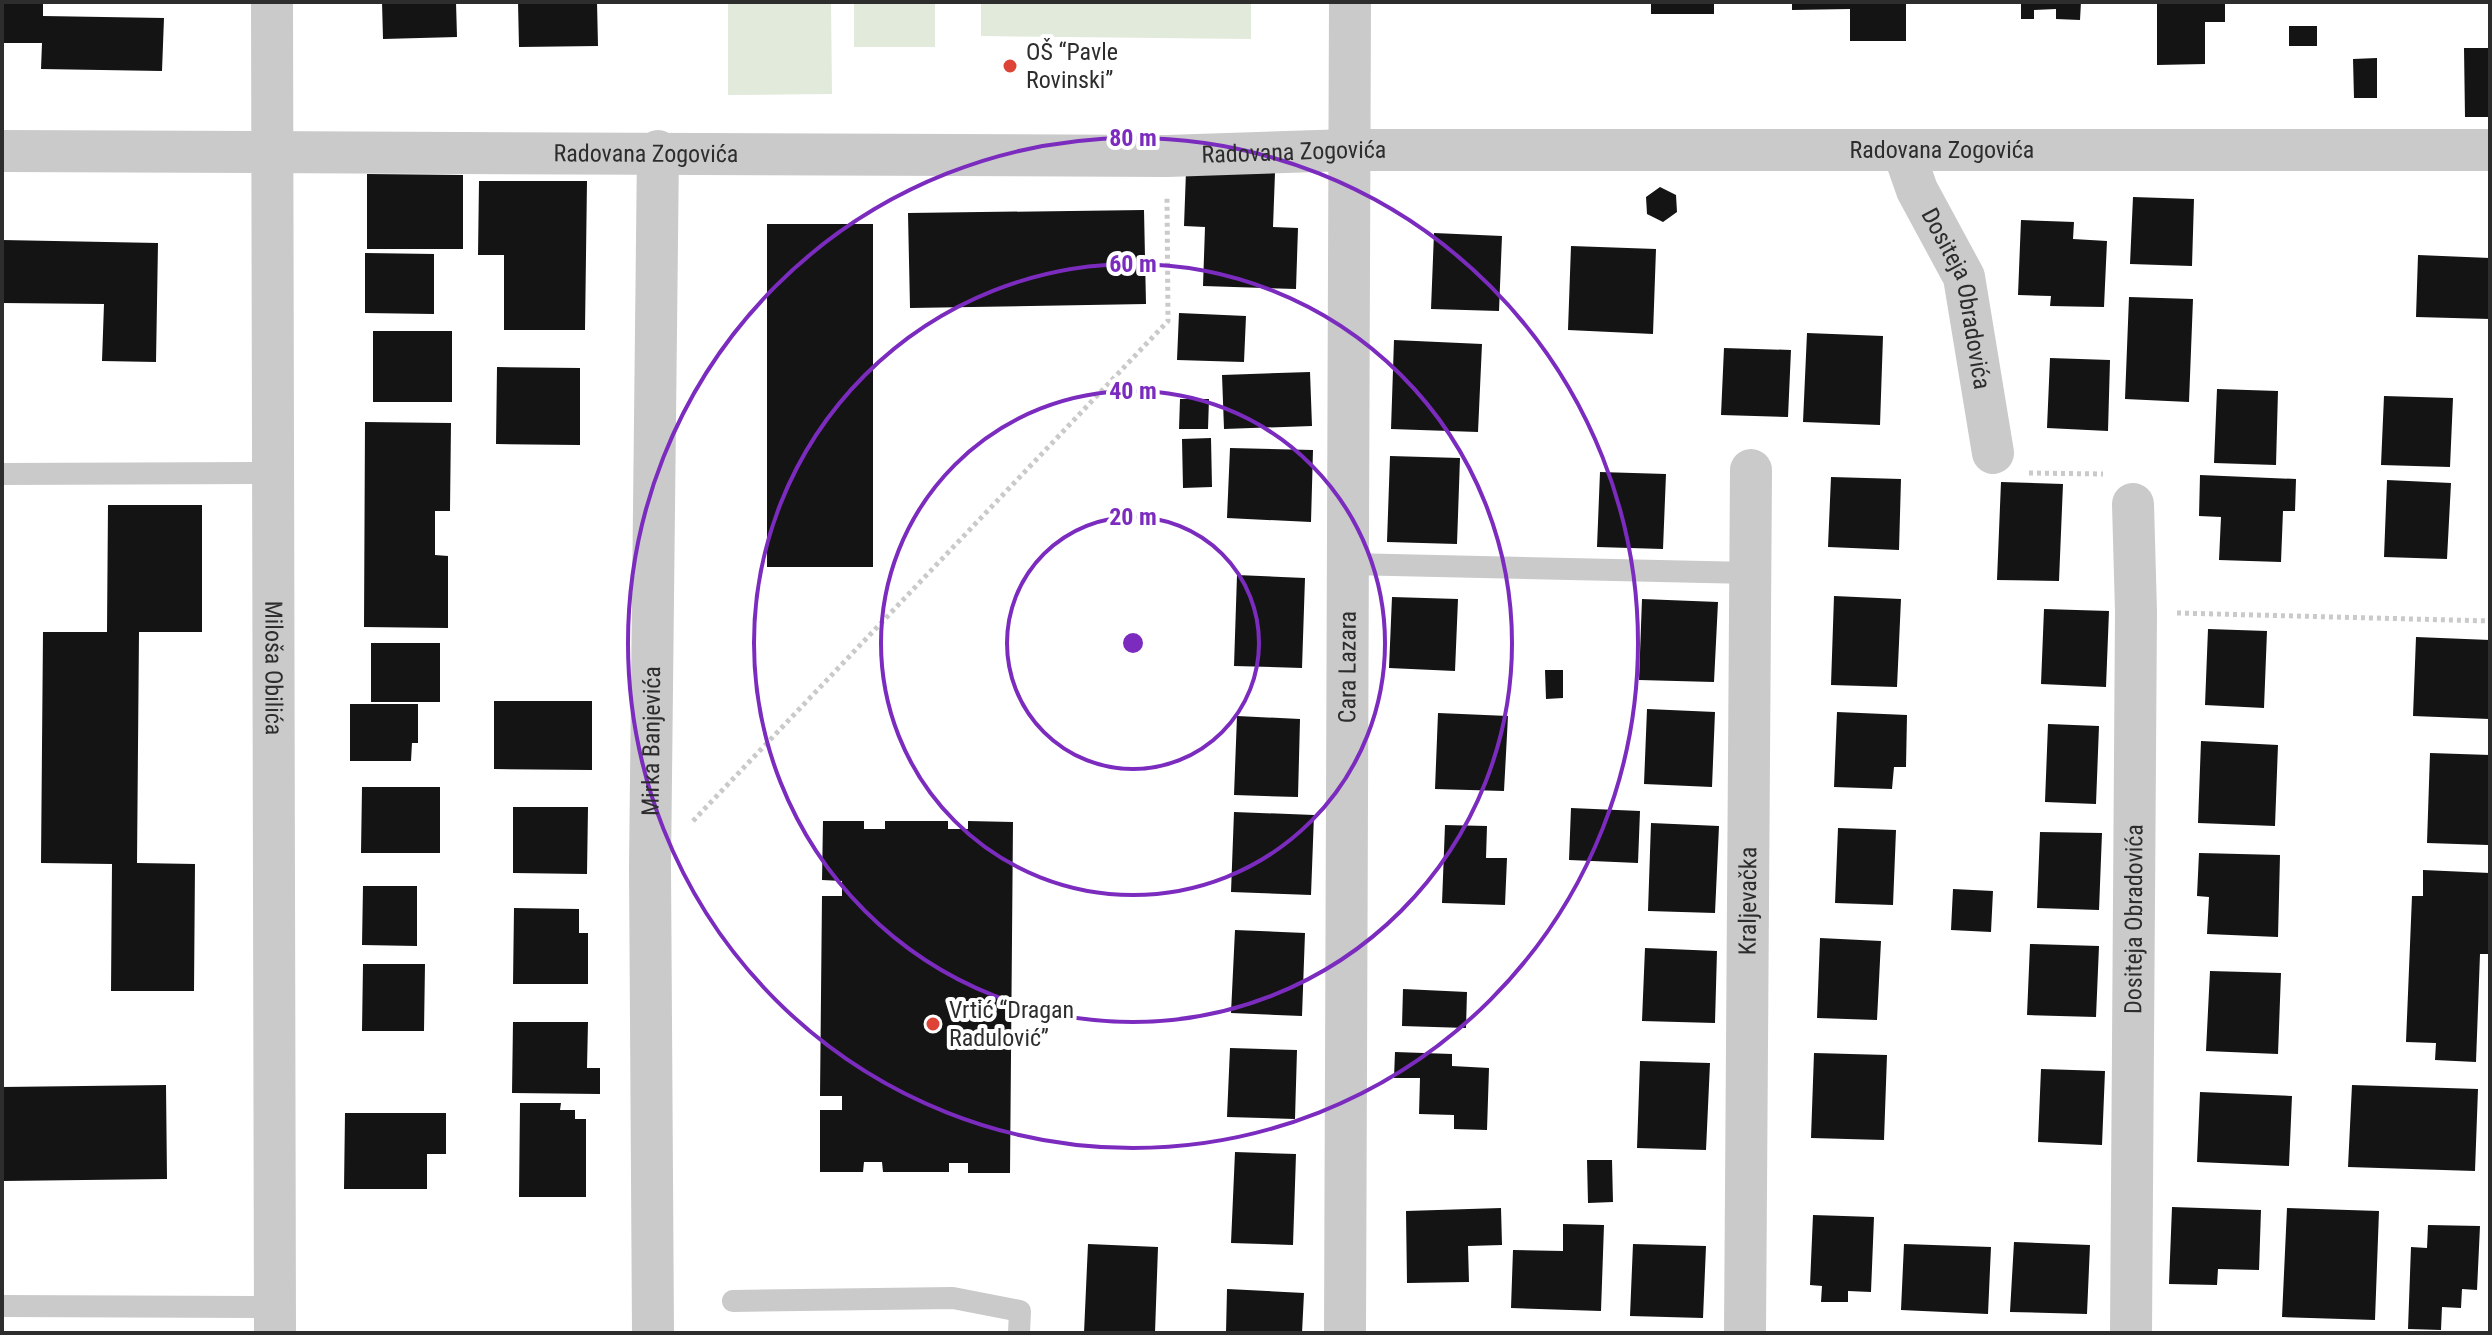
<svg xmlns="http://www.w3.org/2000/svg" width="2492" height="1335" viewBox="0 0 2492 1335" font-family="'Roboto Condensed',sans-serif">
<rect width="100%" height="100%" fill="#fff"/>
<path fill="#e1eadb" d="M728,2H831L832,94L728,95Z
M854,2H935V47H854Z
M981,2H1251V39L981,36Z"/>
<path fill="#141414" d="M2,2H43V16L164,18L162,71L41,69L42,43H2Z
M382,2H456L457,37L383,39Z
M518,2H597L598,46L519,47Z
M1651,2H1714V14H1651Z
M1792,2H1906V41H1850V9L1792,10Z
M2021,2H2081L2080,20L2056,19V9L2034,10V19H2021Z
M2157,2H2225V22H2205V64L2157,65Z
M2289,26H2317V46H2289Z
M2464,48H2490V117H2465Z
M2377,58V98H2354L2353,59Z
M1186,171L1275,173L1273,227L1298,228L1296,289L1203,286L1205,227L1184,226Z
M367,174L463,175V249H367Z
M479,181H587L585,330H504V255H478Z
M1660,187L1676,195L1677,212L1663,222L1647,214L1646,197Z
M2133,197L2194,199L2192,266L2130,264Z
M1144,210L1146,304L910,308L908,213Z
M2021,220L2074,222L2073,239L2107,241L2104,307L2050,306L2051,296L2018,295Z
M767,224H873V567H767Z
M1434,233L1502,236L1499,311L1431,309Z
M2,240L158,243L156,362L102,361L104,304L2,303Z
M1571,246L1656,249L1653,334L1568,330Z
M365,253L434,254V314L365,313Z
M2418,255L2490,258V319L2416,317Z
M2129,297L2193,299L2189,402L2125,399Z
M1179,313L1246,316L1244,362L1177,360Z
M373,331H452V402H373Z
M1807,333L1883,336L1880,425L1803,422Z
M1394,340L1482,344L1478,432L1391,429Z
M1724,348L1791,350L1788,417L1721,415Z
M2050,358L2110,360L2108,431L2047,428Z
M497,367L580,368V445L496,444Z
M1310,372L1312,426L1224,429L1222,375Z
M2217,389L2278,391L2276,465L2214,463Z
M2384,396L2453,398L2450,467L2381,465Z
M1180,399H1209L1208,429H1179Z
M365,422L451,423L450,511H435V555L448,556V628L364,627Z
M1211,438L1212,487L1183,488L1182,439Z
M1230,448L1313,450L1311,522L1227,518Z
M1390,456L1460,458L1457,544L1387,542Z
M1600,472L1666,474L1663,549L1597,547Z
M2200,475L2296,479L2295,511H2283L2281,562L2219,560L2221,517L2199,516Z
M1831,477L1901,479L1899,550L1828,547Z
M2387,480L2451,483L2447,559L2384,557Z
M2001,482L2063,484L2059,581L1997,580Z
M108,505H202V632H139L137,863L195,864L194,991H111L112,864L41,863L43,632H107Z
M1237,575L1305,578L1302,668L1234,666Z
M1834,596L1901,599L1897,687L1831,685Z
M1392,597L1458,599L1455,671L1389,668Z
M1642,599L1718,602L1714,682L1639,680Z
M2044,609L2109,611L2106,687L2041,684Z
M2208,629L2267,631L2264,708L2205,705Z
M2416,637L2490,640L2489,719L2413,716Z
M371,643H440V702H371Z
M1545,670H1563V698L1546,699Z
M494,701H592V770L494,769Z
M350,704H418V743H412L411,761H350Z
M1647,709L1715,712L1712,787L1644,784Z
M1837,712L1907,715L1906,767H1894L1892,789L1834,787Z
M1438,713L1508,716L1504,791L1435,789Z
M1237,716L1300,719L1298,797L1234,795Z
M2048,724L2099,726L2096,804L2045,802Z
M2201,741L2278,745L2275,826L2198,823Z
M2430,753L2490,755L2488,845L2427,843Z
M362,787H440V853H361Z
M513,807H588L587,874L513,873Z
M1571,808L1640,811L1638,863L1569,860Z
M1234,812L1314,815L1311,895L1231,892Z
M823,821H864V829H885V821H948V829H968V821L1013,822L1010,1173H968V1163H949V1172H883L882,1162H864L863,1172H820V1110H842V1096H820L822,896H842V881L822,880Z
M1651,823L1719,826L1715,913L1648,911Z
M1445,825L1487,826L1486,858H1507L1505,905L1442,903Z
M1838,828L1896,830L1893,905L1835,903Z
M2040,832L2102,833L2099,910L2037,908Z
M2199,853L2280,855L2278,937L2207,934L2209,897L2197,896Z
M2423,870L2490,873V954H2480L2476,1062L2435,1060L2436,1043L2406,1042L2412,896H2423Z
M363,886H417V946L362,945Z
M1953,889L1993,891L1991,932L1951,930Z
M514,908L579,909V933H588V984H513Z
M1235,930L1305,933L1302,1016L1231,1013Z
M1820,938L1881,941L1877,1020L1817,1018Z
M2030,944L2099,946L2096,1017L2027,1015Z
M1645,948L1717,951L1715,1023L1642,1021Z
M363,964H425L424,1031H362Z
M2210,971L2281,973L2278,1054L2206,1051Z
M1403,989L1467,992L1466,1028L1402,1026Z
M513,1022H588L587,1068H600V1094L512,1093Z
M1230,1048L1297,1050L1295,1119L1227,1117Z
M1395,1052L1452,1054V1066L1489,1068L1487,1130L1454,1129V1115L1419,1114L1420,1078H1394Z
M1814,1053L1887,1055L1884,1140L1811,1138Z
M1640,1061L1710,1063L1706,1150L1637,1148Z
M2041,1069L2105,1071L2102,1145L2038,1142Z
M166,1085L167,1179L2,1181V1087Z
M2352,1085L2478,1089L2475,1171L2348,1167Z
M2200,1092L2292,1096L2289,1166L2197,1162Z
M520,1103H561L560,1110H575V1119H586V1197H519Z
M345,1113H446V1154H427V1189H344Z
M1235,1152L1296,1154L1293,1245L1231,1243Z
M1587,1160H1612L1613,1202L1588,1203Z
M2172,1207L2261,1210L2259,1270L2218,1269L2217,1285L2169,1284Z
M1501,1208L1502,1245L1468,1246L1469,1282L1407,1283L1406,1211Z
M2287,1208L2379,1211L2375,1320L2282,1317Z
M1813,1215L1874,1217L1871,1292L1848,1291V1302H1821L1822,1286L1810,1285Z
M1563,1224L1604,1225L1601,1311L1511,1308L1513,1250L1563,1251Z
M2428,1225L2480,1226L2477,1290L2462,1289L2461,1308L2442,1307L2441,1330L2408,1329L2411,1247L2427,1248Z
M2014,1242L2090,1245L2087,1314L2010,1312Z
M1088,1244L1158,1247L1155,1333H1084Z
M1633,1244L1706,1246L1703,1318L1630,1316Z
M1904,1244L1991,1247L1988,1314L1901,1310Z
M1227,1289L1304,1293L1302,1333H1226Z"/>
<g fill="none" stroke-linecap="round" stroke-linejoin="round">
<path stroke="#cacaca" stroke-width="5" stroke-dasharray="4 4" stroke-linecap="butt" d="M2029,473L2103,474
M2177,613L2490,621
M693,821L1168,321L1167,197"/>
<path stroke="#cacaca" stroke-width="22" d="M2,474L275,473
M1348,564L1750,573
M733,1301L953,1298L1020,1311L1019,1333
M2,1306L275,1307"/>
<g stroke="#cacaca" stroke-width="42">
<path id="s1" d="M272,2L275,1333"/>
<path id="s2" d="M1903,150L1917,190L1964,277L1993,453"/>
<path id="s3" d="M2,151L1167,156L1349,150H2490"/>
<path id="s4" d="M653,1333L650,867L658,151"/>
<path id="s5" d="M1345,1333L1350,2"/>
<path id="s6" d="M1745,1333L1751,470"/>
<path id="s7" d="M2131,1333L2136,612L2133,504"/>
</g>
</g>
<g fill="none" stroke="#7b2cbf" stroke-width="4">
<circle cx="1133" cy="643" r="126"/>
<circle cx="1133" cy="643" r="252"/>
<circle cx="1133" cy="643" r="379"/>
<circle cx="1133" cy="643" r="505"/>
</g>
<g fill="#dd4336" stroke="#fff" stroke-width="3">
<circle cx="1010" cy="66" r="8"/>
<circle cx="933" cy="1024" r="8"/>
</g>
<g text-anchor="middle" dominant-baseline="central" stroke-width="8" stroke-linejoin="round" paint-order="stroke">
<g font-size="24" fill="#2d2d2d" stroke="#fff" text-anchor="start">
<text x="1026" y="52">OŠ “Pavle<tspan x="1026" dy="28">Rovinski”</tspan></text>
<text x="949" y="1010">Vrtić “Dragan<tspan x="949" dy="28">Radulović”</tspan></text>
</g>
<g font-size="24" fill="#2d2d2d" stroke="#fff">
<text stroke="none"><textPath href="#s3" startOffset="1940">Radovana Zogovića</textPath></text>
<text stroke="none"><textPath href="#s3" startOffset="644">Radovana Zogovića</textPath></text>
<text stroke="none"><textPath href="#s3" startOffset="1292">Radovana Zogovića</textPath></text>
<text stroke="none"><textPath href="#s2" startOffset="160">Dositeja Obradovića</textPath></text>
<text stroke="none"><textPath href="#s1" startOffset="666">Miloša Obilića</textPath></text>
<text stroke="none"><textPath href="#s5" startOffset="666">Cara Lazara</textPath></text>
<text stroke="none"><textPath href="#s4" startOffset="592">Mirka Banjevića</textPath></text>
<text stroke="none"><textPath href="#s6" startOffset="432">Kraljevačka</textPath></text>
<text stroke="none"><textPath href="#s7" startOffset="414">Dositeja Obradovića</textPath></text>
</g>
</g>
<circle cx="1133" cy="643" r="12" fill="#7b2cbf" stroke="#fff" stroke-width="4"/>
<g font-size="24" text-anchor="middle" font-weight="bold" fill="#7b2cbf" stroke="#fff" stroke-width="8" stroke-linejoin="round" paint-order="stroke">
<text x="1133" y="146">80 m</text>
<text x="1133" y="272">60 m</text>
<text x="1133" y="399">40 m</text>
<text x="1133" y="525">20 m</text>
</g>
<rect width="2492" height="1335" fill="none" stroke="#2d2d2d" stroke-width="8"/>
</svg>
